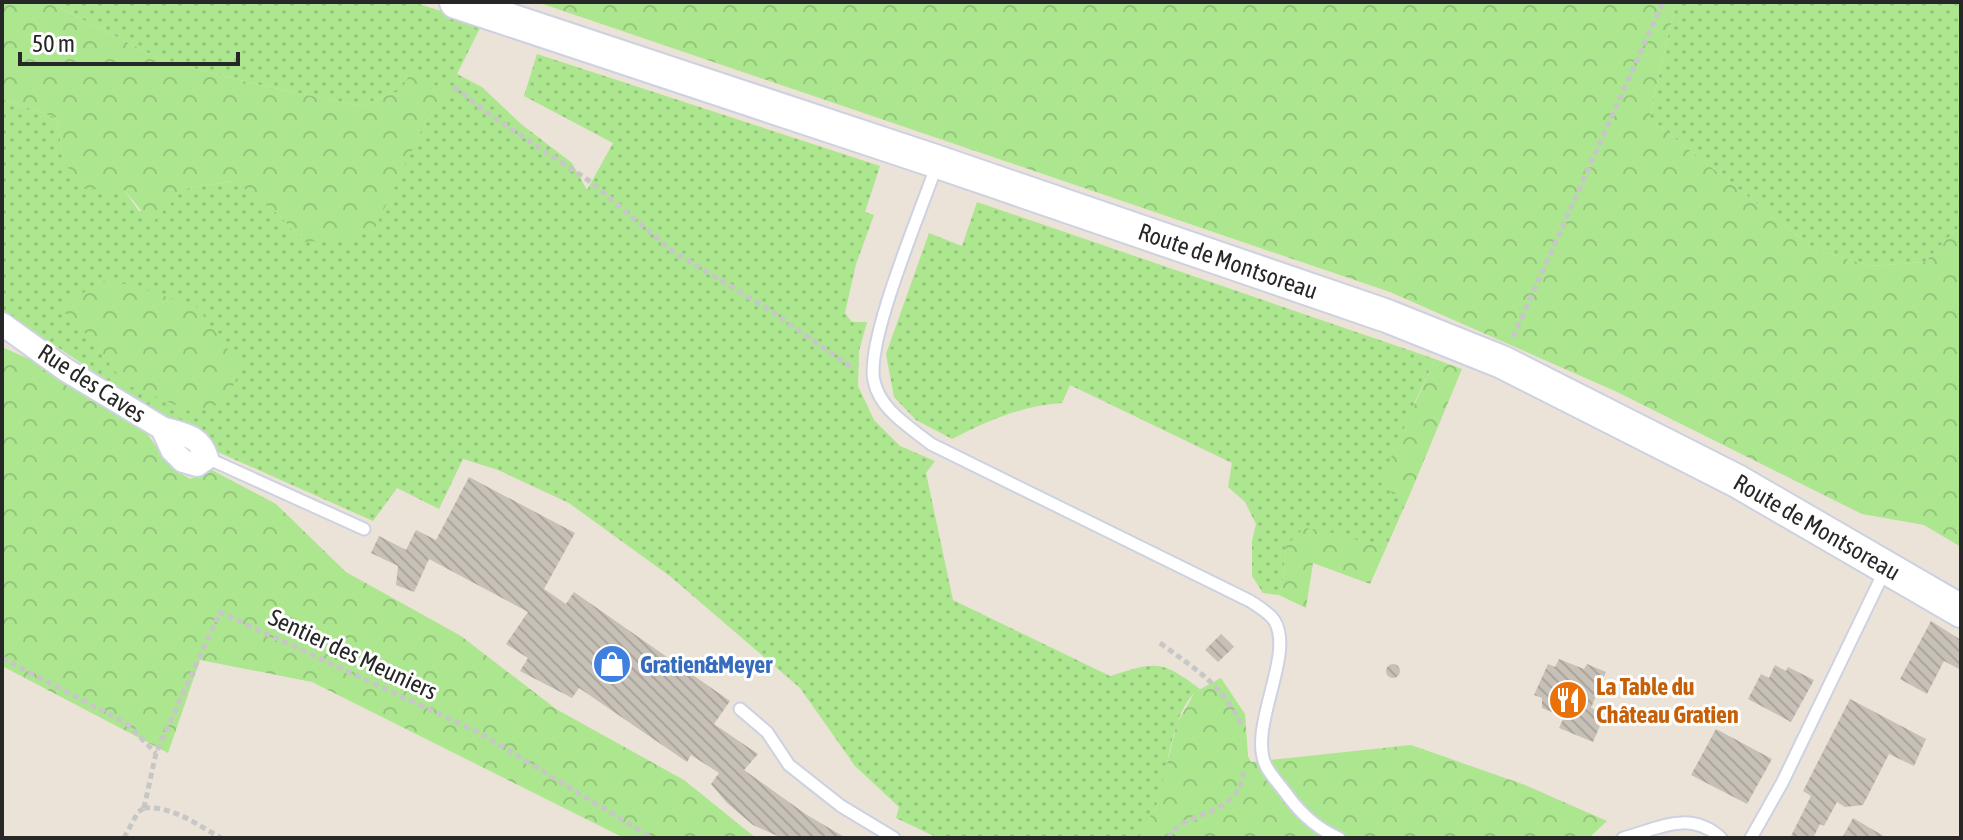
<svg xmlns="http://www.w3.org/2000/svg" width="1963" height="840" viewBox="0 0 1963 840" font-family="'Asap Condensed',sans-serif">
<defs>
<pattern id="grass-dots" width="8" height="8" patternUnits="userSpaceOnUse" patternTransform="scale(2)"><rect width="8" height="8" fill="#ace68f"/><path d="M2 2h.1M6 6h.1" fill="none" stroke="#94c57b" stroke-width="1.8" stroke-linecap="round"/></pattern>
<pattern id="forest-crowns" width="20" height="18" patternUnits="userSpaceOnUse" patternTransform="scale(2)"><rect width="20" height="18" fill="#ace68f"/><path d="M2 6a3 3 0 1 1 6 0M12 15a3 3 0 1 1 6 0" fill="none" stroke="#94c57b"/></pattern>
<pattern id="building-back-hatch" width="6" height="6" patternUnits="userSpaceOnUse" patternTransform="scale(2)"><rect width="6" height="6" fill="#c6c0b7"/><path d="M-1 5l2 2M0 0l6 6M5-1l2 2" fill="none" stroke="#aaa59d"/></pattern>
</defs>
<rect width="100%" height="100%" fill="#ebe3d7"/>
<path fill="url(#grass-dots)" d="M48,2H413L482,24L457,74L482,87L521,124L572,163L587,190L613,143L524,96L537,54L880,166L865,212L874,215L856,264L845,313L852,322H867L859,351L858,386L874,420L900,446L935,461L926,473L953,600L1110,676C1156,662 1160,659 1200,689C1171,706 1168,775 1157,804C1152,816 1145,827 1139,838H938L896,818L899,807L855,766L800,688L671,577L569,503L498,470L463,459L439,509L397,488L373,521L211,449L202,436L123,391L2,310V99L57,118L63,158L124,190L139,211L168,206L183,189L235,181L277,213L304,242L425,123L446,92L400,91L360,106L255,84L162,60Z
M1676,2H1961V225L1925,262L1871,266L1814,249L1649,118Z
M977,202L1435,359L1415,402L1393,494H1410L1386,548L1286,546L1283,580L1279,595L1263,593L1252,576V541L1256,524L1245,502L1228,487L1232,463L1070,385L1062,403C1021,406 989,420 952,439L916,420L894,397L886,354L929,233L962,246Z"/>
<path fill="url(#forest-crowns)" d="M2,2H48L162,60L255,84L360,106L400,91L411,73L447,91L425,123L374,230L348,239L304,242L277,213L234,181L184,189L152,223L124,190L80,189L63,158L57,118L2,99Z
M537,2H1676L1649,118L1814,249L1871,266L1925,262L1961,225V547L1924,525L1862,514L1615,391L1390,292Z
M104,281L131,285L197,307L241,367L226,403L190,411L125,384L90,338L59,307Z
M2,347L47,367L145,431L172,468L190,479L212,470L276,504L346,572L461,636L556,709L684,780L756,838H624L312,682L200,660L168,753L2,666Z
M1435,359L1462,369L1410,494H1393L1380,482Z
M1304,528L1325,531L1386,548L1370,584L1313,563L1306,608L1279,595L1283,580L1286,546Z
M1221,678L1245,714L1248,756L1251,762L1411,745L1525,785L1607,821L1589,838H1139L1157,804L1177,723L1195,692Z"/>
<path fill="url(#building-back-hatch)" d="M469,477L575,533L544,589L566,604L574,592L730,701L714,724L758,754L744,770L807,815L846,838H782L753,825L727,803L711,784L719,773L691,755L687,762L579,688L572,698L520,671L528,658L506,644L528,612L429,559L414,592L396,585L398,566L371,553L379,536L406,550L416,530L436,540Z
M1931,621L1961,640V670L1944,661L1927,694L1900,679Z
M1221,634L1234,647L1218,662L1205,650Z
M1559,659L1584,669L1587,664L1606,672L1591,708L1605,714L1593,742L1559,728L1564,717L1542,708V698L1534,695L1548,664L1555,667Z
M1386 671a7 7 0 1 1 14 0a7 7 0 1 1-14 0Z
M1775,665L1786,671L1788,667L1814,680L1791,722L1748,699L1761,674L1769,678Z
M1850,699L1926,739L1914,766L1889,754L1863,805L1845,807L1837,802L1824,826L1820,824L1813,838H1790L1811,796L1803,791Z
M1716,729L1772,759L1747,804L1691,775Z
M1853,818L1887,838H1842Z"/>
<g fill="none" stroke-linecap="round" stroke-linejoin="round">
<defs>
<path id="lane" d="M937,164C922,209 865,341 874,381C880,410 910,427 931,444L1250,601C1259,607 1268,612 1274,620C1296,654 1247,727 1266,766C1271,776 1281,786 1288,796C1302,815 1317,829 1339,838
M207,458L364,529
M740,709L767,732L789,765L841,806L894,838
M1623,838C1658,829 1689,809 1721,838
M1751,838L1782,783L1885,570"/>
<path id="street" d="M2,324L66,370L162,428L172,450L183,461L197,465L207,458C200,435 183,434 162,428"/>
<path id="secondary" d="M456,2L938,162L1387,316L1502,362L1737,481L1961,611"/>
</defs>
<use href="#lane" stroke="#cdd1e2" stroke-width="15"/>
<use href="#street" stroke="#cdd1e2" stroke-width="26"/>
<use href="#secondary" stroke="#cdd1e2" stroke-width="36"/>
<path stroke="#c7c7c7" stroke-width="5" stroke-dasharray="6 4" stroke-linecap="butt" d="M454,87L489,114L591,182L671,250L768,309L854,369
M1513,337L1663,2
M1160,643C1195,669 1223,685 1242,726
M2,658L126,723L156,753
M144,808L156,753L220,612L480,733L652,838
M144,808C173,806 196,824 221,838
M124,838L138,812L144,808
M1168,838C1183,809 1242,819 1244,767"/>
<use href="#lane" stroke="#fff" stroke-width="11"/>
<use href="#street" stroke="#fff" stroke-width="22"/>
<use href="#secondary" stroke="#fff" stroke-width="32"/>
</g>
<defs>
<symbol id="shop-disc" viewBox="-11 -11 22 22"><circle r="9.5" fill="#3f7fe0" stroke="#fff"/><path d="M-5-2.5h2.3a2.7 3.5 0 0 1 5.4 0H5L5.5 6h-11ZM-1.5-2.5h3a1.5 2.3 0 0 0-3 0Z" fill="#fff"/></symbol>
<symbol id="restaurant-disc" viewBox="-11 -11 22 22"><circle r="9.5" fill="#e8710a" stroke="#fff"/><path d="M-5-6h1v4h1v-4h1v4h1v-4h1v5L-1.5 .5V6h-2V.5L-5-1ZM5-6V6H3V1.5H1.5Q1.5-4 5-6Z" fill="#fff"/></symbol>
</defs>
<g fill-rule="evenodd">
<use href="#shop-disc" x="590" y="642" width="44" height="44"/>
<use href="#restaurant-disc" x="1546" y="678" width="44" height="44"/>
</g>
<g text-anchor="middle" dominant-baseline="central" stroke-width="6" stroke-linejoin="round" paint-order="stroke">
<g font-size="24" fill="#272727" stroke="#fff">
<text transform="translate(1228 261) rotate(19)">Route de Montsoreau</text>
<text transform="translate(92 383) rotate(33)">Rue des Caves</text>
<text transform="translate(1817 527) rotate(30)">Route de Montsoreau</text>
<text transform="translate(353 654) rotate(25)">Sentier des Meuniers</text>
</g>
<g font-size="24" font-weight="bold" fill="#366cbe" stroke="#fff" text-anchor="start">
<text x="640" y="664">Gratien&amp;Meyer</text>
</g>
<g font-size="24" font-weight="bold" fill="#c56008" stroke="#fff" text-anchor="start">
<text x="1596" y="686">La Table du<tspan x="1596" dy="28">Château Gratien</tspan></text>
</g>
</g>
<rect width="1963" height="840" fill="none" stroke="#272727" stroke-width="8"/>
<path d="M20 52v12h218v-12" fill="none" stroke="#272727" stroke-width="4"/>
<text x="32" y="52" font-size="24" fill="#272727" stroke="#ffffff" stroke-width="6" paint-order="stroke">50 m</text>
</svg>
